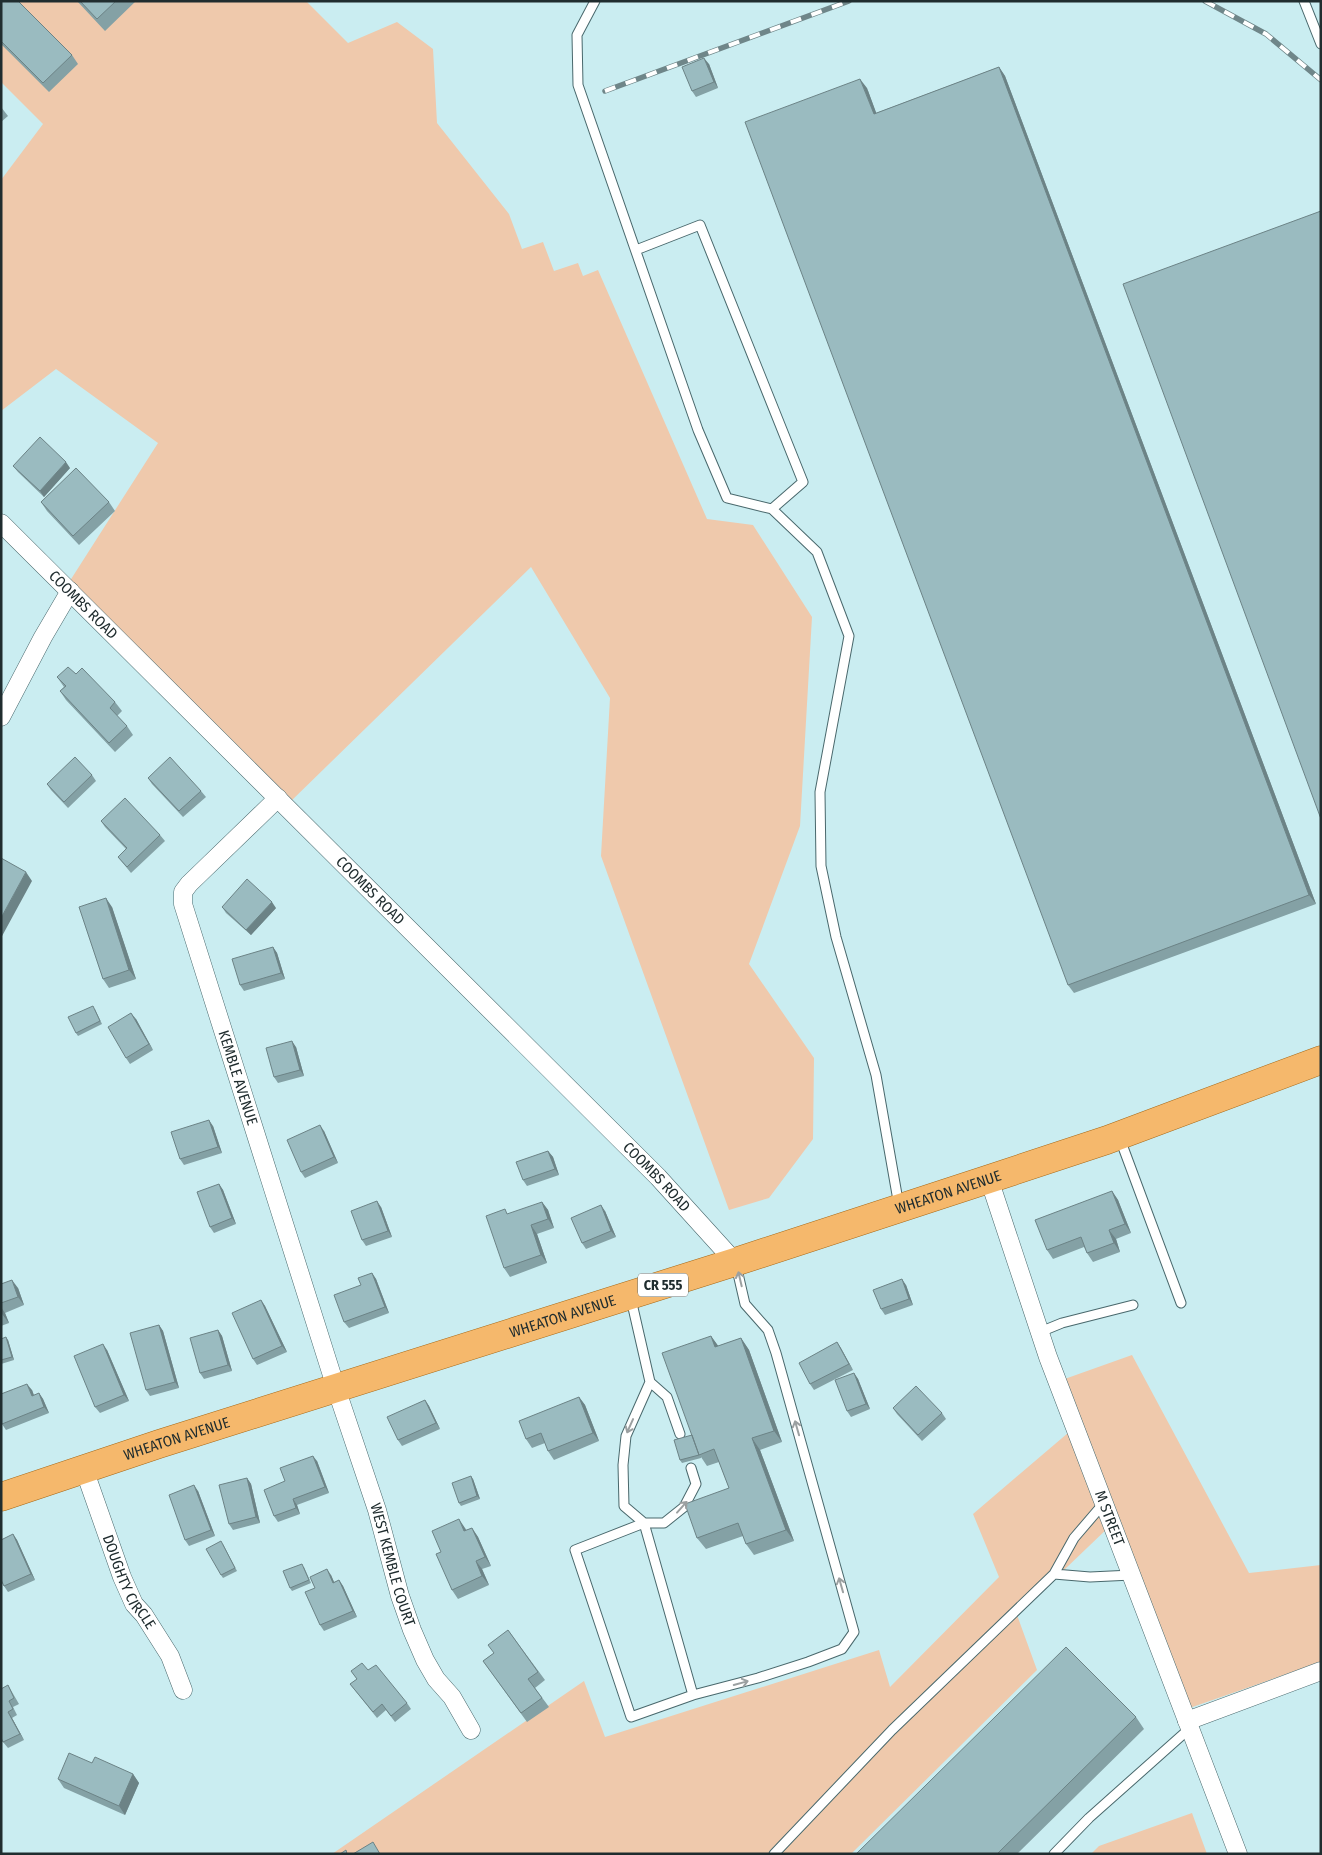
<svg xmlns="http://www.w3.org/2000/svg" width="1322" height="1855" viewBox="0 0 1322 1855" font-family="'Fira Sans Condensed',sans-serif">
<rect width="100%" height="100%" fill="#caedf1"/>
<path fill="#efc9ac" d="M1,1H306L348,43L397,22L433,49L437,123L509,214L522,249L543,242L554,271L578,263L583,276L598,270L707,519L753,525L812,617L800,826L749,964L814,1058L813,1139L769,1198L729,1210L601,856L610,698L531,567L288,804L66,587L158,443L56,369L1,411V180L43,124L1,82Z
M1132,1355L1249,1573L1321,1565V1662L1181,1711L1111,1525L1017,1615L1037,1670L851,1854H332L584,1681L605,1737L879,1650L890,1687L999,1577L973,1514L1075,1427L1059,1381Z
M1192,1813L1207,1854H1091L1099,1846Z"/>
<g fill="none" stroke-linecap="round" stroke-linejoin="round">
<defs>
<path id="lane" d="M595,1L577,35L578,85L698,430L727,498L772,509L817,552L849,636L820,792L821,866L836,937L876,1075L899,1206
M1304,1L1321,44
M636,250L700,225L803,482L772,509
M1120,1139L1181,1303
M631,1299L650,1382L626,1436L623,1465L624,1506L644,1523L693,1695L631,1717L575,1550L644,1523H664L684,1507L696,1484L691,1468
M1040,1332L1062,1323L1133,1305
M650,1382L667,1397L680,1434
M1104,1503L1074,1538L1054,1574L1090,1577L1132,1575
M693,1695L758,1678L808,1662L842,1649L854,1632L776,1353L768,1330L745,1304L736,1265
M774,1854L892,1730L1054,1574
M1054,1854L1089,1818L1189,1729"/>
<g id="street">
<path id="s1" d="M1,523L658,1177L735,1262"/>
<path d="M1,717L43,637L70,591"/>
<path id="s2" d="M278,798L189,884L183,892V904L336,1388L377,1510L400,1596L412,1630L425,1660L436,1679L452,1697L471,1730"/>
<path id="s3" d="M989,1179L1048,1357L1238,1854"/>
<path id="s4" d="M84,1469L122,1577L134,1604L144,1615L170,1656L183,1690"/>
<path d="M1187,1721L1321,1671"/>
</g>
<g id="primary">
<path id="s5" d="M1,1497L159,1444L735,1262L989,1179L1107,1140L1321,1060"/>
</g>
</defs>
<use href="#lane" stroke="#49686c" stroke-width="11"/>
<use href="#street" stroke="#49686c" stroke-width="19"/>
<use href="#primary" stroke="#a66817" stroke-width="29"/>
<use href="#lane" stroke="#fff" stroke-width="9"/>
<use href="#street" stroke="#fff" stroke-width="18"/>
<use href="#primary" stroke="#f5b86c" stroke-width="28"/>
<defs>
<path id="rail" d="M1205,1L1266,34L1321,80
M605,91L849,1"/>
</defs>
<use href="#rail" stroke="#6f8689" stroke-width="5.5"/>
<use href="#rail" stroke="#fff" stroke-width="4" stroke-dasharray="11" stroke-linecap="butt"/>
</g>
<path fill="#84a1a5" d="M1,1L72,55L78,64L49,92L1,44Z
M77,1H136L105,31Z
M709,64L718,88L696,97L692,91Z
M999,67L1005,76L1316,904L1074,993L1068,985L867,88L876,113Z
M1,107L8,116L1,122Z
M13,466L70,468L44,497L18,472Z
M41,502H109L115,511L79,545L47,511Z
M76,674L115,702L122,711L117,716L127,726L133,735L115,752L66,700L60,691L64,687L57,677Z
M92,775L96,781L68,808L51,790L47,784Z
M148,778L201,791L206,797L183,817L152,784Z
M101,821L160,835L165,841L131,873L118,857L126,849L105,827Z
M112,907L136,979L109,988L103,979Z
M222,907L276,908L251,935L226,913Z
M273,947L277,953L285,979L244,991L240,985Z
M95,1009L102,1024L78,1036L76,1033Z
M136,1019L153,1050L130,1064L126,1058Z
M296,1047L304,1076L278,1083L274,1077Z
M213,1126L222,1153L184,1165L180,1159Z
M324,1131L338,1163L305,1178L301,1172Z
M548,1151L553,1157L559,1175L527,1186L523,1180Z
M219,1184L223,1190L236,1224L214,1233L210,1227Z
M1112,1191L1118,1200L1131,1233L1116,1239L1120,1252L1093,1262L1087,1253L1084,1247L1053,1259L1047,1250Z
M542,1202L548,1210L554,1228L537,1234L547,1263L510,1277L504,1268Z
M381,1207L392,1237L366,1246L362,1240Z
M605,1211L616,1237L586,1249L582,1243Z
M372,1273L376,1279L389,1313L349,1328L344,1322Z
M1,1284L18,1288L24,1305L5,1313L9,1323L1,1326Z
M906,1285L913,1305L885,1315L881,1309Z
M261,1300L265,1306L287,1352L257,1365L253,1359Z
M159,1325L163,1331L179,1388L150,1396L146,1390Z
M218,1330L222,1336L232,1371L204,1379L200,1373Z
M711,1336L718,1346L741,1338L749,1350L782,1442L760,1450L794,1541L754,1555L746,1544L743,1536L706,1549L697,1538L729,1488L719,1462L707,1466L701,1457V1458L682,1463L680,1460L692,1435Z
M1,1339L8,1340L14,1360L1,1364Z
M837,1342L853,1370L814,1390L810,1384Z
M107,1350L129,1401L100,1413L95,1407Z
M854,1373L858,1379L870,1409L851,1417L847,1411Z
M32,1390L34,1395L39,1393L43,1399L49,1413L6,1430L2,1424Z
M579,1397L585,1405L599,1441L554,1460L548,1451L545,1443L532,1448L526,1439Z
M425,1400L429,1406L440,1429L402,1446L398,1440Z
M893,1408L942,1413L946,1419L922,1441L897,1414Z
M317,1461L329,1493L297,1505L300,1514L278,1522L274,1516L285,1481Z
M247,1478L251,1484L260,1523L233,1530L229,1524Z
M473,1479L480,1499L461,1506L459,1503Z
M198,1491L215,1536L189,1546L185,1540Z
M465,1528L466,1530L472,1528L478,1537L491,1566L482,1569L489,1585L458,1599L452,1590L441,1552Z
M13,1534L17,1540L35,1580L8,1592L4,1586Z
M223,1544L237,1571L223,1578L221,1575Z
M304,1567L311,1583L292,1591L290,1588Z
M331,1575L334,1582L339,1580L343,1586L357,1617L324,1631L320,1625L315,1588Z
M508,1630L545,1680L535,1688L549,1707L527,1722L483,1661L494,1653Z
M368,1670L407,1703L411,1709L395,1722L386,1710L377,1718L350,1684L357,1679L351,1671Z
M8,1685L19,1704L13,1707L17,1715L12,1718L24,1740L8,1748L3,1742Z
M1136,1717L1144,1729L1017,1854H856Z
M133,1774L139,1783L125,1815L64,1788L58,1779Z"/>
<path fill="#6c8386" d="M704,58L709,64L718,88L714,82Z
M999,67L1005,76L1316,904L1309,895Z
M860,79L867,88L880,123L874,114Z
M66,462L70,468L44,497L40,491Z
M26,872L32,881L1,938V918Z
M106,898L112,907L136,979L129,970Z
M272,902L276,908L251,935L246,930Z
M273,947L277,953L285,979L281,973Z
M131,1013L136,1019L153,1050L149,1044Z
M292,1041L296,1047L304,1076L300,1070Z
M209,1120L213,1126L222,1153L218,1147Z
M320,1125L324,1131L338,1163L334,1157Z
M548,1151L553,1157L559,1175L555,1169Z
M219,1184L223,1190L236,1224L232,1218Z
M1112,1191L1118,1200L1131,1233L1125,1224Z
M377,1201L381,1207L392,1237L388,1231Z
M542,1202L548,1210L554,1228L548,1219Z
M601,1205L605,1211L616,1237L611,1231Z
M531,1225L537,1234L547,1263L541,1255Z
M1109,1230L1116,1239L1120,1252L1114,1243Z
M372,1273L376,1279L389,1313L385,1307Z
M902,1279L906,1285L913,1305L909,1299Z
M12,1280L18,1288L24,1305L18,1297Z
M261,1300L265,1306L287,1352L282,1346Z
M1,1307L5,1313L9,1323L2,1314Z
M159,1325L163,1331L179,1388L175,1382Z
M218,1330L222,1336L232,1371L228,1365Z
M711,1336L719,1347H715Z
M6,1337L8,1340L14,1360L12,1357Z
M741,1338L749,1350L782,1442L774,1431Z
M837,1342L841,1348L853,1370L849,1364Z
M103,1344L107,1350L129,1401L124,1395Z
M854,1373L858,1379L870,1409L866,1404Z
M27,1384L32,1390L36,1402L32,1396Z
M39,1393L43,1399L49,1413L44,1407Z
M579,1397L585,1405L599,1441L593,1433Z
M425,1400L429,1406L440,1429L436,1423Z
M752,1438L760,1450L794,1541L786,1530Z
M313,1456L317,1461L329,1493L325,1487Z
M471,1476L473,1479L480,1499L477,1496Z
M247,1478L251,1484L260,1523L256,1517Z
M194,1485L198,1491L215,1536L211,1530Z
M293,1499L297,1505L300,1514L296,1508Z
M459,1519L465,1528L470,1540L464,1531Z
M472,1528L478,1537L491,1566L485,1557Z
M13,1534L17,1540L35,1580L31,1574Z
M476,1561L482,1569L489,1585L482,1576Z
M327,1569L331,1575L337,1589L333,1583Z
M339,1580L343,1586L357,1617L353,1611Z
M8,1712L12,1718L24,1740L20,1734Z
M133,1774L139,1783L125,1815L119,1806Z"/>
<path fill="#9abbc0" stroke="#6c8386" d="M1,1H18L72,55L43,83L1,41Z
M80,1H116L97,19Z
M704,58L714,82L692,91L682,67Z
M999,67L1309,895L1068,985L745,122L860,79L874,114Z
M1321,211V819L1123,284Z
M40,437L66,462L40,491L13,466Z
M76,468L109,502L73,536L41,502Z
M68,667L76,674L82,668L115,702L110,708L127,726L109,743L60,691L66,686L57,677Z
M75,757L92,775L64,802L47,784Z
M170,757L201,791L179,811L148,778Z
M125,798L160,835L127,867L118,857L127,848L101,821Z
M1,858L26,872L1,918Z
M247,879L272,902L246,930L222,907Z
M106,898L129,970L103,979L79,907Z
M273,947L281,973L240,985L232,959Z
M93,1006L100,1021L76,1033L68,1017Z
M131,1013L149,1044L126,1058L108,1027Z
M292,1041L300,1070L274,1077L266,1048Z
M209,1120L218,1147L180,1159L171,1132Z
M320,1125L334,1157L301,1172L287,1140Z
M548,1151L555,1169L523,1180L516,1162Z
M219,1184L232,1218L210,1227L197,1192Z
M1112,1191L1125,1224L1109,1230L1114,1243L1087,1253L1081,1237L1047,1250L1035,1220Z
M377,1201L388,1231L362,1240L351,1211Z
M542,1202L548,1219L531,1225L541,1255L504,1268L486,1216L505,1209L507,1214Z
M601,1205L611,1231L582,1243L571,1218Z
M372,1273L385,1307L344,1322L334,1295L361,1285L358,1278Z
M902,1279L909,1299L881,1309L873,1290Z
M12,1280L18,1297L1,1303V1284Z
M261,1300L282,1346L253,1359L232,1313Z
M159,1325L175,1382L146,1390L130,1333Z
M218,1330L228,1365L200,1373L190,1338Z
M711,1336L715,1347L741,1338L774,1431L752,1438L786,1530L746,1544L738,1523L697,1538L685,1504L729,1488L714,1449L699,1455L662,1353Z
M6,1337L12,1357L1,1360V1339Z
M837,1342L849,1364L810,1384L799,1363Z
M103,1344L124,1395L95,1407L74,1356Z
M854,1373L866,1404L847,1411L835,1380Z
M27,1384L32,1396L39,1393L44,1407L2,1424L1,1422V1394Z
M916,1386L942,1413L918,1435L893,1408Z
M579,1397L593,1433L548,1451L541,1433L526,1439L519,1421Z
M425,1400L436,1423L398,1440L387,1417Z
M692,1435L699,1455L680,1460L674,1440Z
M313,1456L325,1487L293,1499L296,1508L274,1516L264,1490L285,1481L280,1468Z
M471,1476L477,1496L459,1503L452,1483Z
M247,1478L256,1517L229,1524L219,1485Z
M194,1485L211,1530L185,1540L169,1495Z
M459,1519L464,1531L472,1528L485,1557L476,1561L482,1576L452,1590L436,1554L441,1552L432,1531Z
M13,1534L31,1574L4,1586L1,1580V1540Z
M221,1541L235,1568L221,1575L206,1549Z
M302,1564L309,1580L290,1588L283,1571Z
M327,1569L333,1583L339,1580L353,1611L320,1625L305,1592L315,1588L310,1577Z
M508,1630L538,1672L528,1679L542,1698L521,1713L483,1661L494,1653L488,1645Z
M1066,1647L1136,1717L997,1854H856Z
M362,1663L368,1670L376,1665L407,1703L391,1716L382,1704L373,1712L350,1684L357,1679L351,1671Z
M8,1685L14,1698L9,1701L13,1709L8,1712L20,1734L3,1742L1,1738V1689Z
M69,1753L92,1763L95,1757L133,1774L119,1806L58,1779Z
M373,1842L380,1854H353Z
M346,1850L347,1854H340Z"/>
<defs><path id="oneway-shaft" d="M-6 0H5M1.5-3L5.5 0L1.5 3" fill="none" stroke-width="1.6" stroke-linecap="round" stroke-linejoin="round" transform="scale(1.25)"/></defs>
<g stroke="#9ba0a1">
<use href="#oneway-shaft" transform="translate(740 1279) rotate(-103)"/>
<use href="#oneway-shaft" transform="translate(630 1426) rotate(114)"/>
<use href="#oneway-shaft" transform="translate(797 1428) rotate(-106)"/>
<use href="#oneway-shaft" transform="translate(682 1507) rotate(-48)"/>
<use href="#oneway-shaft" transform="translate(841 1585) rotate(-106)"/>
<use href="#oneway-shaft" transform="translate(741 1683) rotate(-15)"/>
</g>
<g text-anchor="middle" dominant-baseline="central" stroke-width="5" stroke-linejoin="round" paint-order="stroke">
<rect fill="#fff" stroke="#636c6d" stroke-width="1" x="638" y="1273.5" width="50" height="23" rx="4"/>
<g font-size="14" font-weight="bold" fill="#202d2f">
<text x="663" y="1285">CR 555</text>
</g>
<g font-size="15" fill="#202d2f" stroke="#fff">
<text stroke="none"><textPath href="#s1" startOffset="116">COOMBS ROAD</textPath></text>
<text stroke="none"><textPath href="#s1" startOffset="521">COOMBS ROAD</textPath></text>
<text stroke="none"><textPath href="#s2" startOffset="328">KEMBLE AVENUE</textPath></text>
<text stroke="none"><textPath href="#s1" startOffset="926">COOMBS ROAD</textPath></text>
<text stroke="none"><textPath href="#s5" startOffset="995">WHEATON AVENUE</textPath></text>
<text stroke="none"><textPath href="#s5" startOffset="590">WHEATON AVENUE</textPath></text>
<text stroke="none"><textPath href="#s5" startOffset="185">WHEATON AVENUE</textPath></text>
<text stroke="none"><textPath href="#s3" startOffset="360">M STREET</textPath></text>
<text stroke="none"><textPath href="#s2" startOffset="839">WEST KEMBLE COURT</textPath></text>
<text stroke="none"><textPath href="#s4" startOffset="122">DOUGHTY CIRCLE</textPath></text>
</g>
</g>
<rect width="1322" height="1855" fill="none" stroke="#202d2f" stroke-width="5"/>
</svg>
